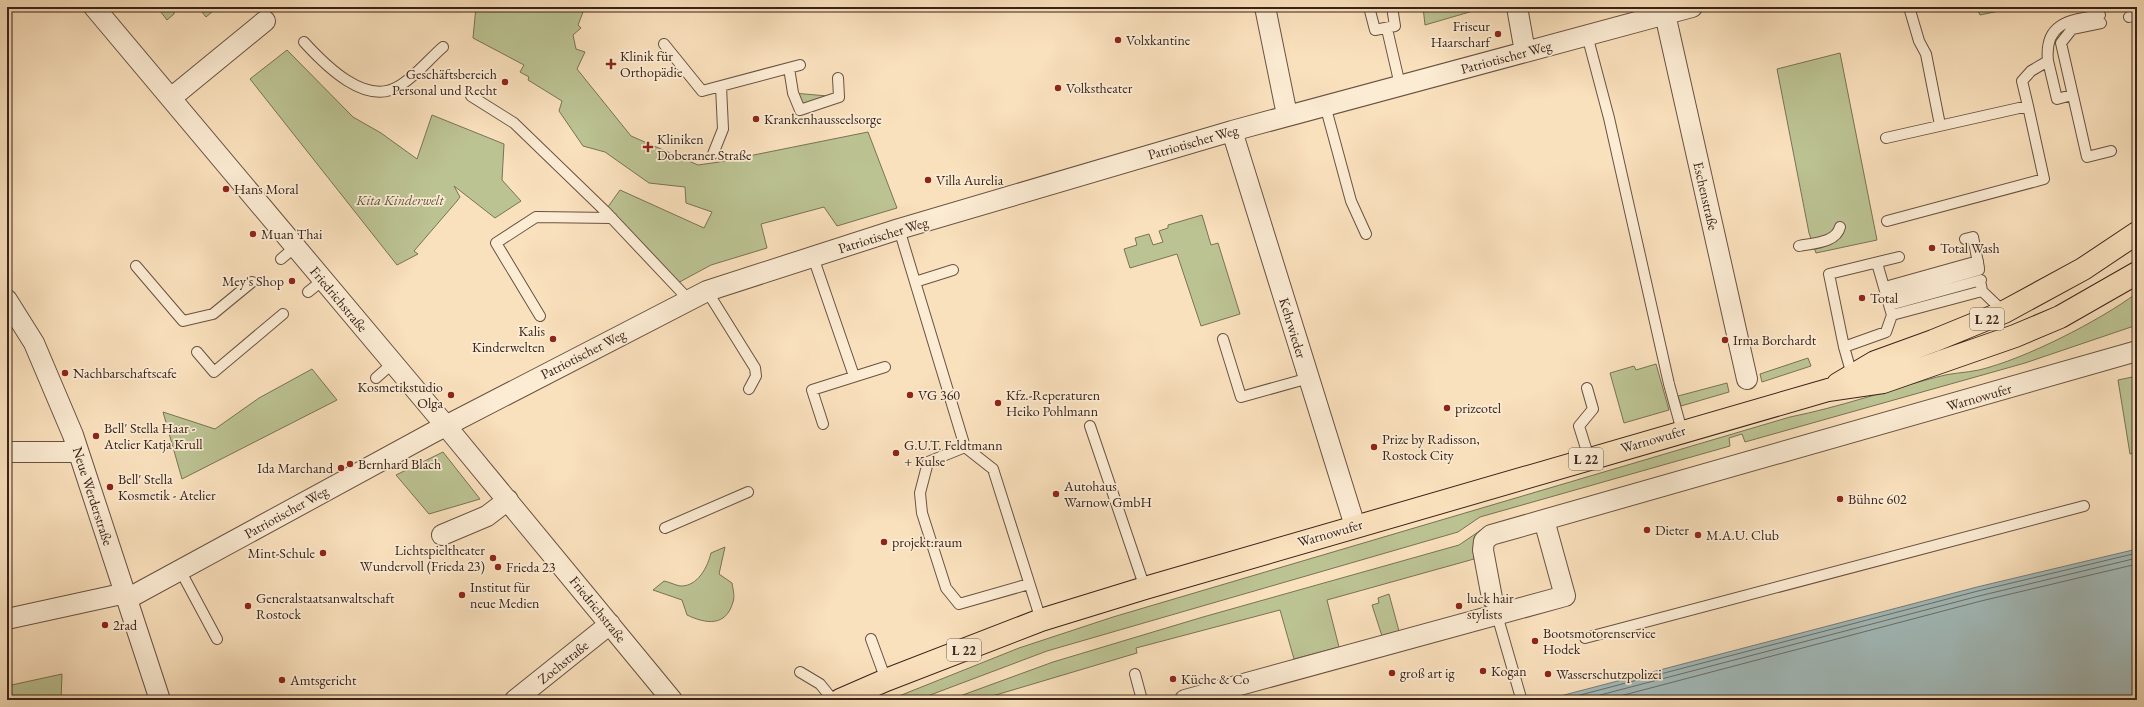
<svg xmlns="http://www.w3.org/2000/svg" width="2144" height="707" viewBox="0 0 2144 707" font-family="'EB Garamond',serif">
<rect width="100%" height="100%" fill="#fae1bd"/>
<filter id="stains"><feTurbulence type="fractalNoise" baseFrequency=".005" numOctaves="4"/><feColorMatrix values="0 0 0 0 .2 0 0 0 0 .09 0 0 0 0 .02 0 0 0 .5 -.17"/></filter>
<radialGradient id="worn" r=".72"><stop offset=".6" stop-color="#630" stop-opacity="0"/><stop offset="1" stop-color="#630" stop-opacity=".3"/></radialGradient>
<path fill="#bcc393" stroke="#7a7256" d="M157,7H178L174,11V14L167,20Z
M198,7H218L206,17Z
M476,7H585L578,25L581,28L573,35L576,49L585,52L577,69L631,136L698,165L719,162L868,132L897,208L837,226L824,207L761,224L767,248L711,265L674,285L605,211L620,190L704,228L712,212L686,203L685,187L649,183L605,152L583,146L559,111L562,101L528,80L529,77L520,72L524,65L473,38Z
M1423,7H1472L1473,11L1425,25Z
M1976,7H2018L1980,15Z
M287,50L353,117L381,133L417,159L432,115L504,144L502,180L521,201L495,218L454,186L460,197L457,201L414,251L418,254L397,265L250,79Z
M1840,53L1877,240L1816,253L1809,233L1777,69Z
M793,93L839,97L800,110Z
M1202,215L1211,245L1218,243L1240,314L1201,326L1177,254L1130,268L1124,249L1137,245L1135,238L1149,234L1153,245L1163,242L1159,231L1168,228V225Z
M2137,293V325L2025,363L1745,442L1742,434L1729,438L1730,446L1480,517L1458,532L1047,651L917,700H889L1019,648L1113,617L1790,417C1840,407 1888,390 1937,377C1950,373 1965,373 1979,370C2025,359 2099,321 2137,293Z
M1808,358L1811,366L1762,382L1760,374Z
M1656,364L1669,410L1624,423L1610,373L1634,366L1636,370Z
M312,369L337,400L182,479L163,412L215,429L259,398Z
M2137,376V452L2130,454L2118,380Z
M1727,383L1729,392L1681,406L1678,396Z
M443,452L480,499L429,514L396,475Z
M1510,520L1474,551V559L1327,600L1339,647L1294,659L1280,610L1136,648L1137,653L979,700H949L1053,662L1203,617L1459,545L1484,528Z
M725,547L719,574L732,583C733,589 735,597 733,602C726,627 706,624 687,615L682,600L653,590L664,581C669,582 675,585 680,586C698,587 708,566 711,553Z
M1389,594L1399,631L1382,636L1372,605L1379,603L1378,598Z
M62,674L61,700H7V686Z"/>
<path fill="#a2bbbb" stroke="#787e7a" d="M2137,549V700H1545L1977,587Z"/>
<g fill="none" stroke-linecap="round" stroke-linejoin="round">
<path stroke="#6e6e6a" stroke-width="1" d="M1561,700L1978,591L2137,553
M1581,700L1979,596L2137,558
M1605,700L1981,601L2137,564"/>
<defs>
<path id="lane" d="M1369,7L1375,30L1395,26L1392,7
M1909,7L1919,41L1926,54L1940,125
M2129,17L2137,14
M2101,23L2072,29L2061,43L2087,157L2111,151
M1387,29L1400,85
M1587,35L1609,118L1669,384L1682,431
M304,42C325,65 366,107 399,86C415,77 429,59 443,47
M664,44L702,91L800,65
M2048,61L2057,99L2072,95
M789,68L793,93L800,110L839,97L838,78
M471,96L514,123L605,211L689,300
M1325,105L1351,201L1366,234
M2028,106L2022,81L2031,71L2048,61C2044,23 2069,20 2100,15
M1886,138L2028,106L2044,179L1887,221
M713,154L723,129L721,86
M899,229L965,447
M1965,239L1973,237L1979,268
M1799,246C1813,243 1836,243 1840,227
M813,257L854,376
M281,259L295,247
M136,266L183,321L213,314L252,282
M915,282L953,270
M1981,285L1982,291L2004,312
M1885,287L1978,261
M707,291L755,368L756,376L749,389
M308,292L323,280
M1887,296L1979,270
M1890,305L1981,280
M1892,315L1982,291
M540,316L496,243L536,217L612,218
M1223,339L1241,397L1309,378
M1844,347L1886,332L1892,315L1877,263
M197,352L214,372L283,314
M1852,375L1844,347L1829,274L1899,257
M376,378L393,363
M1587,388L1593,409L1579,426L1589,458
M823,424L812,390L885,367
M1090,426L1145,588
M665,528L748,492
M180,570L217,639
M1029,584L959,604L946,588L922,513L920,493L928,462L965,447L993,469L1041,620
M1497,615L1521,698
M1585,638L2084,506
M871,639L886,680
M800,672L820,684L833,700
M1135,674L1142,700"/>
<path id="street" d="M94,7L446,426L672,700
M1265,7L1287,115
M1517,7L1525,52
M1665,14L1747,379
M171,98L265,21
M1232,131L1355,526
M7,300L34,343L73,435L160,700
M7,452H78
M442,535L487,516L508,500
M1492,598L1483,550L1484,541L1491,535L2137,351
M127,599L432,433L707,291L899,229L1232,131L1692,7
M7,619L126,593
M515,700L610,624
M1185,700L1565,596L1544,520"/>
<path id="primary" d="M1838,384L1875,362L1933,341L2004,312L2083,269L2137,233
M840,700L886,680L1041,620L1145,588L1828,390L1883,382L2015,336L2060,317L2137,273"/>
</defs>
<use href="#lane" stroke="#695242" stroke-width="12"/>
<use href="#street" stroke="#695242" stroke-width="22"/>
<use href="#primary" stroke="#392219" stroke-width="24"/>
<use href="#lane" stroke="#fcecd4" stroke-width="10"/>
<use href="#street" stroke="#fcecd4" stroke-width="20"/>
<use href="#primary" stroke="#fae1bd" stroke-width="22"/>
</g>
<g fill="#8f2418" stroke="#fcecd4" stroke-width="1.5">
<circle cx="1498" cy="34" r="4"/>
<circle cx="1118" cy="40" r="4"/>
<path d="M609 58h4v4h4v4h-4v4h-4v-4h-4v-4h4z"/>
<circle cx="505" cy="82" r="4"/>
<circle cx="1058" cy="88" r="4"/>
<circle cx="756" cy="119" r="4"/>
<path d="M646 141h4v4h4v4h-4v4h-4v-4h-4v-4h4z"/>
<circle cx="928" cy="180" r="4"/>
<circle cx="226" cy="189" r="4"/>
<circle cx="253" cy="234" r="4"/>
<circle cx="1932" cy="248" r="4"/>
<circle cx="292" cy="281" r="4"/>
<circle cx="1862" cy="298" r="4"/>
<circle cx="553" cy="339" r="4"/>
<circle cx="1725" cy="340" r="4"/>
<circle cx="65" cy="373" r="4"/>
<circle cx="451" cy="395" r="4"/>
<circle cx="910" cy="395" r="4"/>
<circle cx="998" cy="403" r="4"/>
<circle cx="1447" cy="408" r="4"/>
<circle cx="96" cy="436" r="4"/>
<circle cx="1374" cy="447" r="4"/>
<circle cx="896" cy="453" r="4"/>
<circle cx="350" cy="464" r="4"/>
<circle cx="341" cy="468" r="4"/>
<circle cx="110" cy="487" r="4"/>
<circle cx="1056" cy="494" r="4"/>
<circle cx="1840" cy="499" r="4"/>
<circle cx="1647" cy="530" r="4"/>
<circle cx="1698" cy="535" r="4"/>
<circle cx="884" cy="542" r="4"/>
<circle cx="323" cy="553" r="4"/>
<circle cx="493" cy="558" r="4"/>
<circle cx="498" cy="567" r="4"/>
<circle cx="462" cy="595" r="4"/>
<circle cx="248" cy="606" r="4"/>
<circle cx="1459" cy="606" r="4"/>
<circle cx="105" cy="625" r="4"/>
<circle cx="1535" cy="641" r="4"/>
<circle cx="1483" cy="671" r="4"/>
<circle cx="1392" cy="673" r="4"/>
<circle cx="1548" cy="674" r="4"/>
<circle cx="1173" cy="679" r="4"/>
<circle cx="282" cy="680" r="4"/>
</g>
<g text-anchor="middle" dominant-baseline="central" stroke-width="3.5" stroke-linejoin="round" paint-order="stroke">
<g fill="#fcecd4" stroke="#745f51" stroke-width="1">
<rect x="1970" y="308" width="34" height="22" rx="3"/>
<rect x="1569" y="448" width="34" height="22" rx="3"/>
<rect x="947" y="639" width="34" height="22" rx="3"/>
</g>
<g font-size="13" font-weight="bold" fill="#392219">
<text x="1987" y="319">L 22</text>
<text x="1586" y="459">L 22</text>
<text x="964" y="650">L 22</text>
</g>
<g font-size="14" fill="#392219" stroke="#fcecd4" text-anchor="start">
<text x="1490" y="26" text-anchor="end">Friseur<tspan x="1490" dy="16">Haarscharf</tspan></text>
<text x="1126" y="40">Volxkantine</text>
<text x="620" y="56">Klinik für<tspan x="620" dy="16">Orthopädie</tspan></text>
<text x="497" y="74" text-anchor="end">Geschäftsbereich<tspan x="497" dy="16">Personal und Recht</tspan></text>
<text x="1066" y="88">Volkstheater</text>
<text x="764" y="119">Krankenhausseelsorge</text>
<text x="657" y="139">Kliniken<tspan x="657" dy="16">Doberaner Straße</tspan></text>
<text x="936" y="180">Villa Aurelia</text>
<text x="234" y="189">Hans Moral</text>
<text x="261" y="234">Muan Thai</text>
<text x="1940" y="248">Total Wash</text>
<text x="284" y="281" text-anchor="end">Mey's Shop</text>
<text x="1870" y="298">Total</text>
<text x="545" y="331" text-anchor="end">Kalis<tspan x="545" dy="16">Kinderwelten</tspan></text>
<text x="1733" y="340">Irma Borchardt</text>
<text x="73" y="373">Nachbarschaftscafe</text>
<text x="443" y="387" text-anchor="end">Kosmetikstudio<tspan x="443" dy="16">Olga</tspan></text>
<text x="918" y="395">VG 360</text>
<text x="1006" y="395">Kfz.-Reperaturen<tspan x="1006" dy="16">Heiko Pohlmann</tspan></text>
<text x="1455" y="408">prizeotel</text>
<text x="104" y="428">Bell' Stella Haar -<tspan x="104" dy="16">Atelier Katja Krull</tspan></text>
<text x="1382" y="439">Prize by Radisson,<tspan x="1382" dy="16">Rostock City</tspan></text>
<text x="904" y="445">G.U.T. Feldtmann<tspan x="904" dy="16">+ Kulse</tspan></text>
<text x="358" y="464">Bernhard Blach</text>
<text x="333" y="468" text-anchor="end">Ida Marchand</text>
<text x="118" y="479">Bell' Stella<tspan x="118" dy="16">Kosmetik - Atelier</tspan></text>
<text x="1064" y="486">Autohaus<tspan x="1064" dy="16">Warnow GmbH</tspan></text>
<text x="1848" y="499">Bühne 602</text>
<text x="1655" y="530">Dieter</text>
<text x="1706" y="535">M.A.U. Club</text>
<text x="892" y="542">projekt:raum</text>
<text x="485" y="550" text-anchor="end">Lichtspieltheater<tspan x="485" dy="16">Wundervoll (Frieda 23)</tspan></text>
<text x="315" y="553" text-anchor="end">Mint-Schule</text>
<text x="506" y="567">Frieda 23</text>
<text x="470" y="587">Institut für<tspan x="470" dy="16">neue Medien</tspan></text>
<text x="256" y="598">Generalstaatsanwaltschaft<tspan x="256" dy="16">Rostock</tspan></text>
<text x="1467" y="598">luck hair<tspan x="1467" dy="16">stylists</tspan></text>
<text x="113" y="625">2rad</text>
<text x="1543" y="633">Bootsmotorenservice<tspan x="1543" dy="16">Hodek</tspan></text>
<text x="1491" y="671">Kogan</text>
<text x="1400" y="673">groß art ig</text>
<text x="1556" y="674">Wasserschutzpolizei</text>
<text x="1181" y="679">Küche &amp; Co</text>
<text x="290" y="680">Amtsgericht</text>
</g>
<g font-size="14" fill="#392219" stroke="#fcecd4">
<text transform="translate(1506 57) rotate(-15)">Patriotischer Weg</text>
<text transform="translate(1193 142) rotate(-16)">Patriotischer Weg</text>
<text transform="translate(1706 196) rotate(77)">Eschenstraße</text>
<text transform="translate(883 235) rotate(-17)">Patriotischer Weg</text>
<text transform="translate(339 299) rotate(50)">Friedrichstraße</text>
<text transform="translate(1293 328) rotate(73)">Kehrwieder</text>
<text transform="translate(583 354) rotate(-27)">Patriotischer Weg</text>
<text transform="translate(1979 397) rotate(-16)">Warnowufer</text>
<text transform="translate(1653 439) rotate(-16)">Warnowufer</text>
<text transform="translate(93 496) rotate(72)">Neue Werderstraße</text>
<text transform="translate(286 512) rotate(-29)">Patriotischer Weg</text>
<text transform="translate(1330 533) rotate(-16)">Warnowufer</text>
<text transform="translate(598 609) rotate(51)">Friedrichstraße</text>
<text transform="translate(563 662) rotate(-39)">Zochstraße</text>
</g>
<g font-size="14" font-style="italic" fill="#60523e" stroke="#fcecd4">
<text x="400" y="200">Kita Kinderwelt</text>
</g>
</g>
<rect width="2144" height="707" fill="none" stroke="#fae1bd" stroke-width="24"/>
<rect x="8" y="8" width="2128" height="691" fill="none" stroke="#392219" stroke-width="2"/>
<rect x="12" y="12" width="2120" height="683" fill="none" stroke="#392219"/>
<rect width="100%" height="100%" filter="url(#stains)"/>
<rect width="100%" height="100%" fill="url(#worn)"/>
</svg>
